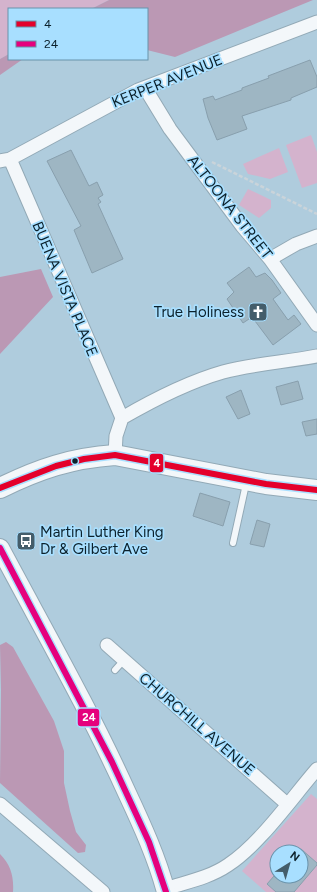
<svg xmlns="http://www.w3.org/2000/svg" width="317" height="892" viewBox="0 0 317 892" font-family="Figtree,sans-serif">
<rect width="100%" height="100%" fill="#afccdd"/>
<path fill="#d4b3cd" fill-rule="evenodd" d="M0,0H109L91,9H9V54L0,59Z
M311,135L317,152V183L302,188L286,145Z
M279,148L288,172L270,179L248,174L243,164Z
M248,189L271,200V208L259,218L239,205Z
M311,794L317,799V892H266L242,871ZM277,852H301V876H277Z"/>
<path fill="#bb98b4" d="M109,0H313L175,57L147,50V9H91Z
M9,54V59H23L0,75V59Z
M41,269L53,297L0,354V277Z
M6,642L13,647L54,721L64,751V783L70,811L76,832L86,845L85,852L78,853L0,783L1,690L0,645Z
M0,854C11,865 14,877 13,892H0Z"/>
<path fill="#9eb6c3" stroke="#889fad" d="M310,60L317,77V87L291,98V100L242,116L247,129L217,140L208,118L203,99L213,96L215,100L242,90V88L269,78L268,76Z
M71,150L89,186L97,182L103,195L98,198L101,202L98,204L123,259L92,273L74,230L81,226L47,161Z
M249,267L256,277L265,273L272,280L281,293L273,299L288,320L294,315L301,324L273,345L252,317L243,323L227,299L234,292L227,283Z
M298,381L303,399L281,405L276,387Z
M241,390L250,414L238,419L226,397Z
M317,419V434L306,436L302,422Z
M200,493L230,502L223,526L193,516Z
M257,520L270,524L264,547L250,544Z
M301,849L317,863V865L294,892H276L267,884L274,876H301Z"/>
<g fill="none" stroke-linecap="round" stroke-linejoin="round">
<defs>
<path id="service" d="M233,543L246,484
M115,670L124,660"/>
<path id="minor" d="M145,88L170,129L242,226L270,259L317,325
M10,159L122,418
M0,161L10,159L138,90L317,22
M270,259L296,244L317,236
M115,455L116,436L122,418C153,400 188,382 223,372C253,364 286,362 317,356
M107,645L287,804
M0,804L103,892
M165,889C186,882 209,878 228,865C260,844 291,799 317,769"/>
<path id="secondary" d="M0,548C43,629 89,709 127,793C142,825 157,858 166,892"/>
<path id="primary" d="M0,488C39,469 71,458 115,455L266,484L317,490"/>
</defs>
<use href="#service" stroke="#92a9b6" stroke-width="8"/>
<use href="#minor" stroke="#92a9b6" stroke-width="15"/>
<use href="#secondary" stroke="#92a9b6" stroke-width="20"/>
<use href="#primary" stroke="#92a9b6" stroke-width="22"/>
<path stroke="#cad4da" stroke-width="2.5" stroke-dasharray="4 2" stroke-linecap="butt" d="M212,162L317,214"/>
<use href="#service" stroke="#f3f7fa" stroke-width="6"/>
<use href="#minor" stroke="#f3f7fa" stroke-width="13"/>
<use href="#secondary" stroke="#f3f7fa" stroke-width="18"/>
<use href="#primary" stroke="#f3f7fa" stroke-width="20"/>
<defs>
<path id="bus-1" d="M0,488L56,466L84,459L115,455L266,484L317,490"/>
<path id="bus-2" d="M0,548L112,762L149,842L166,892"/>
</defs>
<use href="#bus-1" stroke="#a8dfff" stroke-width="9"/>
<use href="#bus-2" stroke="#a8dfff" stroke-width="9"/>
<use href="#bus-1" stroke="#e4002b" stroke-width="6"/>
<use href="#bus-2" stroke="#e5007d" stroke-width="6"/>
</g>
<defs>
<symbol id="church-square" viewBox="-11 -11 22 22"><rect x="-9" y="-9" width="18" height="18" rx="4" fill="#445d6a" stroke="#a8dfff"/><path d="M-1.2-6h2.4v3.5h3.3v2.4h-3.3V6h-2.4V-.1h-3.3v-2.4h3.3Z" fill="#fff"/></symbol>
<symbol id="bus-square" viewBox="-11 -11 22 22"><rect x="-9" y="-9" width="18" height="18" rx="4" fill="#445d6a" stroke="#a8dfff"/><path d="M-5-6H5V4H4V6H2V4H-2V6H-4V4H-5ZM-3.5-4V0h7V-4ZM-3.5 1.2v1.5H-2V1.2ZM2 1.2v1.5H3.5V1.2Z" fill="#fff"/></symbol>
</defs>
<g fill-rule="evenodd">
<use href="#church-square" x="247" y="301" width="22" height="22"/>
<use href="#bus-square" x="15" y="530" width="22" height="22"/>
</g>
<circle fill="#0b212c" stroke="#a8dfff" stroke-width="1.5" cx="75" cy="461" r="3.5"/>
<g text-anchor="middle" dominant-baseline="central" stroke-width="3.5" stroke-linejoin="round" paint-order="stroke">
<g font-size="15" fill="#0b212c" stroke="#a8dfff">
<text transform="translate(167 81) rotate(-22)">KERPER AVENUE</text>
<text transform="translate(230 207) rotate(52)">ALTOONA STREET</text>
<text transform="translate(65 289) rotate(67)">BUENA VISTA PLACE</text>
<text transform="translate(197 724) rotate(41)">CHURCHILL AVENUE</text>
</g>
<g font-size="15" fill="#0b212c" stroke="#a8dfff" text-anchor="end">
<text x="244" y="312">True Holiness</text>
<text x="40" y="532" text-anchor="start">Martin Luther King<tspan x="40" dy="17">Dr &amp; Gilbert Ave</tspan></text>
</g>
</g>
<g stroke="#a8dfff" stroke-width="1.5">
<rect x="149" y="453" width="15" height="20" rx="4" fill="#e4002b"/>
<rect x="77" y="708" width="23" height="19" rx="4" fill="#e5007d"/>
</g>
<g font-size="11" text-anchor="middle" font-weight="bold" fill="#fff">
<text x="157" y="467">4</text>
<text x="89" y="721">24</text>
</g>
<rect x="8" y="8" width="140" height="52" fill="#a8dfff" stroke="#6993ab"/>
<rect x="16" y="21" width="20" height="6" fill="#e4002b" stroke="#6993ab"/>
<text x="44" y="28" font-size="12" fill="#0b212c">4</text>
<rect x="16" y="41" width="20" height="6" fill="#e5007d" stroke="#6993ab"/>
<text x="44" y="48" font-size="12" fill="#0b212c">24</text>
<g transform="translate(289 864) rotate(37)"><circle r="19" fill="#a8dfff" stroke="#6993ab"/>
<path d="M0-3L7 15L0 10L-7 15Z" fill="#445d6a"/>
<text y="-6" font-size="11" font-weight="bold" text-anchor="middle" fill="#0b212c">N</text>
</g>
</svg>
